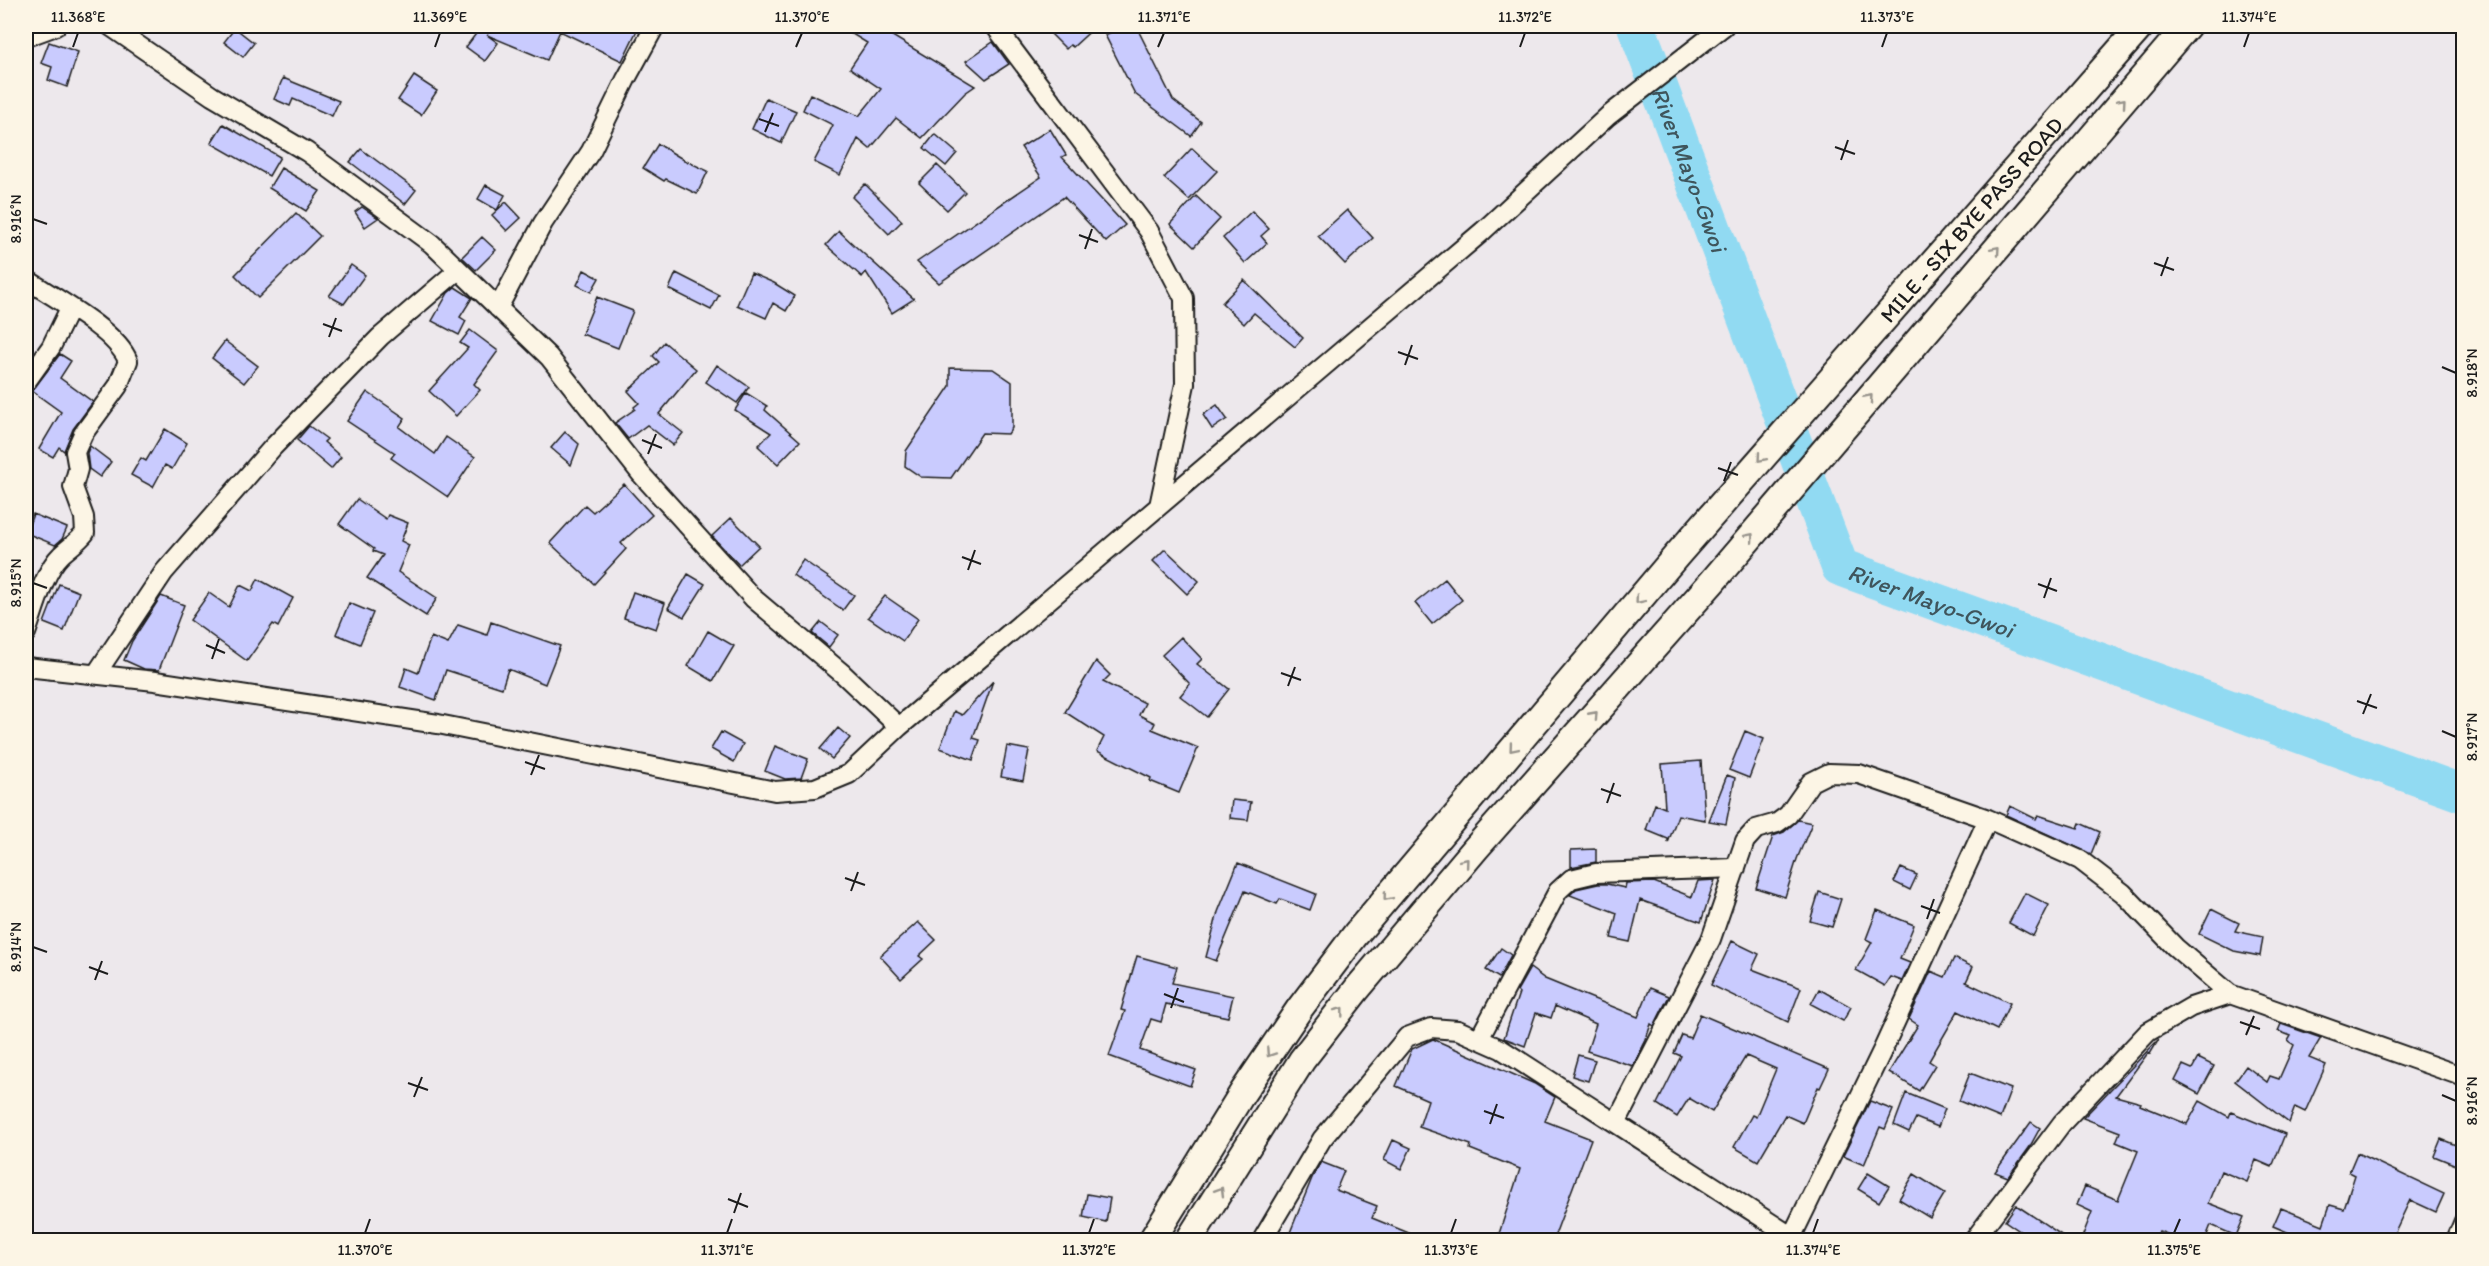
<svg xmlns="http://www.w3.org/2000/svg" width="2489" height="1266" viewBox="0 0 2489 1266" font-family="Itim,sans-serif">
<rect width="100%" height="100%" fill="#ede8ec"/>
<filter id="ink" filterUnits="userSpaceOnUse"><feTurbulence type="fractalNoise" baseFrequency=".0167" numOctaves="2"/><feDisplacementMap in="SourceGraphic" scale="12" xChannelSelector="R" yChannelSelector="G"/><feConvolveMatrix kernelMatrix="1 2 1 2 8 2 1 2 1" color-interpolation-filters="sRGB"/></filter>
<g filter="url(#ink)">
<g fill="none" stroke-linecap="round" stroke-linejoin="round">
<path stroke="#91daf2" stroke-width="38" id="s1" d="M1636,26L1840,567L2464,794"/>
</g>
<path fill="#c9cbfe" stroke="#1c1c1c" stroke-width="1.5" d="M465,26H639L622,61L560,31L547,60L487,35L498,43L485,61L466,47L478,31Z
M839,26H876L975,86L965,93L922,138L896,118L870,149L858,139L840,175L814,162L833,125L803,110L810,94L859,116L881,89L850,68L867,43Z
M1043,26H1096L1073,47L1070,45L1066,49Z
M1124,26H1136L1173,100L1201,122L1191,136L1135,94L1105,35Z
M235,28L254,43L243,57L224,42Z
M49,42L78,52L67,87L48,80L52,67L41,63Z
M993,42L1009,64L986,79L966,61Z
M414,76L437,91L421,115L398,100Z
M283,78L339,101L332,116L293,99L290,106L274,99Z
M766,98L796,111L781,143L752,129Z
M223,124L280,157L269,176L211,143Z
M1050,129L1066,155L1062,157L1125,225L1106,242L1064,197L939,283L917,262L1041,177L1021,147Z
M935,134L957,153L946,166L924,148Z
M658,144L684,160L708,171L697,194L666,179L664,181L643,168Z
M1192,148L1217,171L1189,200L1164,178Z
M361,149L416,190L405,204L350,162Z
M937,165L965,192L947,210L919,183Z
M281,168L320,191L306,211L269,188Z
M865,184L902,221L889,234L852,197Z
M486,185L505,195L497,210L478,199Z
M1196,196L1220,219L1194,247L1170,224Z
M506,202L521,218L507,231L492,215Z
M362,207L378,218L365,227L355,212Z
M1347,210L1373,238L1345,264L1318,236Z
M1252,211L1269,229L1261,236L1267,243L1245,263L1223,238Z
M296,213L320,236L258,298L235,275Z
M839,231L855,246L914,299L892,313L866,272L862,277L826,245Z
M482,237L496,250L476,270L462,257Z
M351,265L365,275L344,304L329,296Z
M584,270L599,278L591,292L577,285Z
M676,273L719,295L711,310L669,289Z
M751,273L774,283L795,296L786,311L773,303L766,318L737,305Z
M1244,280L1303,338L1295,347L1254,313L1244,324L1222,303Z
M455,287L472,298L460,317L466,321L459,335L432,321L448,293Z
M597,297L633,311L618,348L582,334Z
M470,330L498,351L474,384L480,390L456,416L429,391L468,348L460,343Z
M225,341L258,366L244,383L212,358Z
M664,342L696,369L659,414L683,433L673,445L647,425L628,439L615,423L635,409L634,407L639,403L628,391L659,362L653,356Z
M60,354L71,361L60,378L93,402L73,429L64,451L59,447L53,457L39,449L61,412L32,391Z
M717,365L749,387L737,403L706,382Z
M950,368L993,369L1012,382V428L1008,434L982,433L951,478L921,477L905,466L906,451L950,386Z
M367,392L405,418L399,427L435,454L446,437L475,457L448,497L391,458L395,453L347,421Z
M746,393L767,406L765,410L800,441L778,464L758,446L771,433L735,410Z
M1217,405L1227,419L1212,429L1203,415Z
M309,426L327,439L324,442L341,457L331,469L297,440Z
M165,429L187,443L172,469L165,465L153,487L131,475L141,458L146,461Z
M565,432L579,444L571,465L551,448Z
M90,446L111,462L100,477L89,469L87,453Z
M624,484L652,515L621,543L626,549L594,584L550,543L585,505L593,512Z
M357,499L386,519L388,515L408,523L401,541L409,545L398,572L437,598L426,616L367,578L383,555L373,551L374,549L339,524Z
M33,514L67,528L62,539L55,545L26,533Z
M731,518L759,546L739,565L712,536Z
M1165,549L1199,581L1187,594L1153,561Z
M803,560L854,595L843,610L793,575Z
M688,574L705,584L684,617L668,608Z
M258,579L293,598L278,627L273,624L247,661L190,620L209,593L229,607L240,585L252,591Z
M1445,579L1462,600L1432,624L1415,603Z
M59,584L79,592L64,631L44,623Z
M633,592L665,603L656,629L624,618Z
M161,596L184,605L159,670L144,669L124,660L132,641Z
M885,596L918,619L903,641L868,617Z
M349,603L373,613L360,644L336,634Z
M491,622L560,646L545,684L508,669L502,688L446,670L436,700L400,687L406,668L418,673L431,637L448,644L458,625L487,635Z
M821,622L838,635L829,647L812,633Z
M708,631L734,646L713,681L688,666Z
M1181,637L1202,659L1197,664L1229,689L1207,717L1180,696L1190,684L1162,655Z
M1096,661L1110,675L1103,682L1145,703L1139,715L1155,723L1152,729L1198,748L1179,793L1150,781L1151,778L1097,751L1104,737L1065,712Z
M993,681L973,738L980,740L973,760L940,748L954,711L962,715Z
M838,728L850,738L832,759L820,749Z
M1745,731L1764,739L1749,778L1729,770Z
M721,732L743,744L734,762L711,749Z
M775,746L808,759L801,778L785,779L765,771Z
M1007,746L1029,750L1023,781L1001,777Z
M1701,761L1705,820L1678,815L1668,843V839L1646,830L1655,804L1665,808L1662,764Z
M1727,775L1735,778L1726,824L1709,821Z
M1232,800L1251,802L1248,820L1230,818Z
M2010,806L2036,819L2038,815L2078,828L2080,823L2100,832L2091,854L2006,815Z
M1798,820L1812,823L1797,859L1785,897L1756,888L1773,836L1784,832Z
M1596,849V862L1571,867V850Z
M1238,863L1316,894L1310,910L1280,899L1277,904L1245,891L1216,961L1206,957L1218,912Z
M1901,868L1917,875L1910,890L1894,882Z
M1715,880L1701,922L1640,900L1630,942L1611,938L1617,913L1570,895L1576,889L1598,884H1607L1625,888L1626,883L1654,882L1692,897L1698,881Z
M1819,892L1841,899L1832,927L1810,921Z
M2025,893L2049,905L2033,936L2009,923Z
M2211,909L2239,923L2235,931L2263,937L2260,956L2234,951L2199,934Z
M1877,910L1914,925L1900,959L1910,963L1902,981L1891,977L1885,986L1856,970L1872,942L1866,939Z
M918,922L936,940L919,956L923,959L901,979L880,956Z
M1732,941L1759,954L1752,969L1801,988L1788,1022L1711,985Z
M1501,948L1511,955L1499,978L1486,970Z
M1137,956L1177,967L1172,983L1233,996L1228,1017L1166,1004L1161,1022L1151,1019L1140,1050L1196,1070L1190,1086L1109,1056L1125,1011L1121,1010Z
M1954,958L1973,967L1966,982L2010,1003L1997,1030L1958,1011L1929,1061L1935,1065L1919,1091L1889,1072L1918,1025L1909,1019L1931,971L1945,977Z
M1530,968L1545,979L1638,1017L1650,988L1669,996L1654,1026L1651,1024L1645,1042L1633,1066L1587,1051L1596,1024L1555,1006L1551,1018L1536,1013L1525,1046L1504,1038L1519,993L1517,991Z
M1819,989L1851,1007L1843,1021L1811,1004Z
M1700,1014L1829,1069L1820,1088L1818,1087L1803,1123L1785,1115L1758,1161L1734,1147L1752,1115L1756,1117L1776,1069L1746,1056L1712,1112L1689,1098L1677,1117L1657,1104L1681,1056L1674,1053L1682,1035L1690,1038Z
M2281,1024L2321,1038L2309,1058L2326,1065L2305,1112L2295,1107L2289,1123L2235,1081L2246,1066L2267,1082L2270,1076L2279,1079L2294,1045L2288,1041L2291,1036L2278,1031Z
M1433,1039L1535,1084L1555,1097L1545,1121L1591,1139L1553,1240H1497L1520,1169L1470,1149L1471,1145L1419,1127L1428,1100L1396,1086L1412,1049Z
M2159,1039L2150,1054L2148,1053L2116,1096L2141,1103L2140,1105L2187,1124L2200,1101L2229,1117L2231,1112L2285,1134L2272,1167L2256,1160L2247,1182L2221,1171L2208,1203L2244,1217L2236,1236L2211,1225L2205,1240H2183L2159,1231L2155,1240H2081L2092,1212L2077,1205L2085,1186L2118,1200L2138,1151L2116,1142L2120,1132L2083,1118Z
M1578,1055L1595,1060L1588,1081L1572,1076Z
M2198,1058L2214,1066L2199,1094L2175,1081L2183,1065L2192,1069Z
M1970,1073L2011,1089L2000,1118L1959,1101Z
M1906,1093L1945,1109L1938,1127L1916,1118L1909,1132L1894,1125Z
M1870,1101L1893,1110L1885,1129L1880,1127L1864,1165L1843,1156Z
M2031,1122L2040,1128L2029,1148L2008,1177L1995,1172Z
M2441,1139L2463,1148L2456,1165L2434,1156Z
M1393,1140L1411,1148L1401,1169L1384,1160Z
M2357,1153L2444,1194L2436,1212L2410,1200L2391,1240H2290L2292,1234L2273,1226L2281,1208L2323,1225L2330,1205L2344,1209L2355,1175L2349,1172Z
M1321,1162L1344,1171L1336,1190L1377,1206L1372,1218L1426,1240H1287L1312,1178Z
M1868,1173L1889,1186L1879,1202L1858,1189Z
M1914,1174L1945,1193L1930,1218L1899,1199Z
M1087,1194L1110,1198L1106,1222L1083,1217Z
M2016,1205L2069,1240H2033L2005,1221Z"/>
<g fill="none" stroke-linecap="round" stroke-linejoin="round">
<defs>
<path id="street" d="M110,26L212,96L307,152L432,244L549,357L641,474L753,598L843,674L899,727
M995,26L1149,231L1184,298L1185,384L1159,506
M26,37L56,26
M26,279C53,297 117,331 128,361L118,386L83,434L75,452L78,469L73,487L84,517L85,533C77,543 69,547 61,555C44,571 34,611 26,633
M498,308L543,223L591,151L626,79L655,26
M26,382L51,347L70,308
M26,667L155,681L438,724L775,791L815,788L849,774L899,727L1483,231L1608,116L1724,26
M96,674L164,572L273,447L380,337L458,270
M1479,1039L1558,891L1571,879L1596,873L1736,868
M1616,1123L1711,939L1745,841L1756,829L1777,823L1788,815L1811,782L1829,773L1859,774L1988,819L2080,860L2123,893L2175,947L2230,994L2464,1077
M1792,1236L1883,1049L1988,819
M1262,1240L1322,1139L1407,1037L1431,1028L1458,1030L1501,1049L1797,1240
M1974,1240L2062,1123L2148,1032L2191,1007L2230,994
M2456,1240L2464,1221"/>
<g id="secondary">
<path id="s2" d="M1152,1240L1243,1092L1300,1008L1356,934L1677,555L2141,26"/>
<path d="M1189,1240L1302,1060L1357,989L1476,848L1712,582L2187,26"/>
</g>
</defs>
<use href="#street" stroke="#1c1c1c" stroke-width="22"/>
<use href="#secondary" stroke="#1c1c1c" stroke-width="30"/>
<use href="#street" stroke="#fcf5e5" stroke-width="18"/>
<use href="#secondary" stroke="#fcf5e5" stroke-width="26"/>
</g>
<defs><path id="oneway-chevron" d="M-2-3.5L2.5 0L-2 3.5" fill="none" stroke-width="1.6" stroke-linecap="round" stroke-linejoin="round" transform="scale(1.5)"/></defs>
<g stroke="#97938b">
<use href="#oneway-chevron" transform="translate(2122 102) rotate(-49)"/>
<use href="#oneway-chevron" transform="translate(1996 250) rotate(-49)"/>
<use href="#oneway-chevron" transform="translate(1869 398) rotate(-49)"/>
<use href="#oneway-chevron" transform="translate(1761 458) rotate(131)"/>
<use href="#oneway-chevron" transform="translate(1750 537) rotate(-49)"/>
<use href="#oneway-chevron" transform="translate(1639 600) rotate(130)"/>
<use href="#oneway-chevron" transform="translate(1594 715) rotate(-48)"/>
<use href="#oneway-chevron" transform="translate(1513 748) rotate(130)"/>
<use href="#oneway-chevron" transform="translate(1465 862) rotate(-50)"/>
<use href="#oneway-chevron" transform="translate(1387 897) rotate(130)"/>
<use href="#oneway-chevron" transform="translate(1340 1011) rotate(-52)"/>
<use href="#oneway-chevron" transform="translate(1270 1053) rotate(124)"/>
<use href="#oneway-chevron" transform="translate(1220 1191) rotate(-59)"/>
</g>
</g>
<path fill="none" stroke="#1c1c1c" stroke-width="2" d="M73,47L78,33M435,47L440,33M796,47L802,33M1158,47L1164,33M1520,47L1525,33M1882,47L1887,33M2244,47L2249,33M759,119L779,126M765,132L773,113M1835,147L1855,154M1841,160L1848,140M33,219L47,224M1079,235L1098,242M1085,249L1092,229M2154,263L2174,270M2161,276L2168,257M323,324L342,331M329,337L336,318M1398,352L1418,359M1405,365L1412,345M2442,367L2456,373M642,440L662,448M648,454L656,434M1718,468L1738,475M1724,481L1731,462M962,557L981,564M968,570L975,550M33,583L47,588M2038,584L2057,591M2044,598L2051,578M206,645L225,653M212,659L219,639M1281,673L1301,680M1288,686L1295,667M2357,701L2377,708M2363,714L2371,694M2442,731L2456,737M525,762L545,769M531,775L539,755M1601,789L1621,796M1607,803L1614,783M845,878L865,885M851,891L858,872M1921,906L1940,913M1927,919L1934,899M33,947L47,952M89,967L108,974M95,980L102,961M1164,994L1184,1002M1171,1008L1178,988M2240,1022L2260,1029M2246,1035L2254,1016M408,1083L428,1090M2442,1095L2456,1101M414,1097L422,1077M1484,1111L1504,1118M1490,1124L1497,1104M728,1199L748,1207M734,1213L741,1193M365,1233L370,1219M727,1233L732,1219M1089,1233L1094,1219M1451,1233L1456,1219M1813,1233L1818,1219M2174,1233L2180,1219"/>
<g text-anchor="middle" dominant-baseline="central" stroke-width="5" stroke-linejoin="round" paint-order="stroke">
<g font-size="22" fill="#1c1c1c" stroke="#fcf5e5">
<text stroke="none"><textPath href="#s2" startOffset="1311">MILE - SIX BYE PASS ROAD</textPath></text>
</g>
<g font-size="24" font-style="italic" fill="#3f555c" stroke="#fcf5e5">
<text stroke="none"><textPath href="#s1" startOffset="153">River Mayo-Gwoi</textPath></text>
<text stroke="none"><textPath href="#s1" startOffset="675">River Mayo-Gwoi</textPath></text>
</g>
</g>
<rect width="2489" height="1266" fill="none" stroke="#fcf5e5" stroke-width="66"/>
<rect x="33" y="33" width="2423" height="1200" fill="none" stroke="#1c1c1c" stroke-width="2"/>
<g font-size="15" text-anchor="middle" fill="#1c1c1c">
<text x="78" y="22">11.368°E</text>
<text x="440" y="22">11.369°E</text>
<text x="802" y="22">11.370°E</text>
<text x="1164" y="22">11.371°E</text>
<text x="1525" y="22">11.372°E</text>
<text x="1887" y="22">11.373°E</text>
<text x="2249" y="22">11.374°E</text>
<text transform="translate(16 219) rotate(-90)" y="5">8.916°N</text>
<text transform="translate(2472 373) rotate(-90)" y="5">8.918°N</text>
<text transform="translate(16 583) rotate(-90)" y="5">8.915°N</text>
<text transform="translate(2472 737) rotate(-90)" y="5">8.917°N</text>
<text transform="translate(16 947) rotate(-90)" y="5">8.914°N</text>
<text transform="translate(2472 1101) rotate(-90)" y="5">8.916°N</text>
<text x="365" y="1255">11.370°E</text>
<text x="727" y="1255">11.371°E</text>
<text x="1089" y="1255">11.372°E</text>
<text x="1451" y="1255">11.373°E</text>
<text x="1813" y="1255">11.374°E</text>
<text x="2174" y="1255">11.375°E</text>
</g>
</svg>
